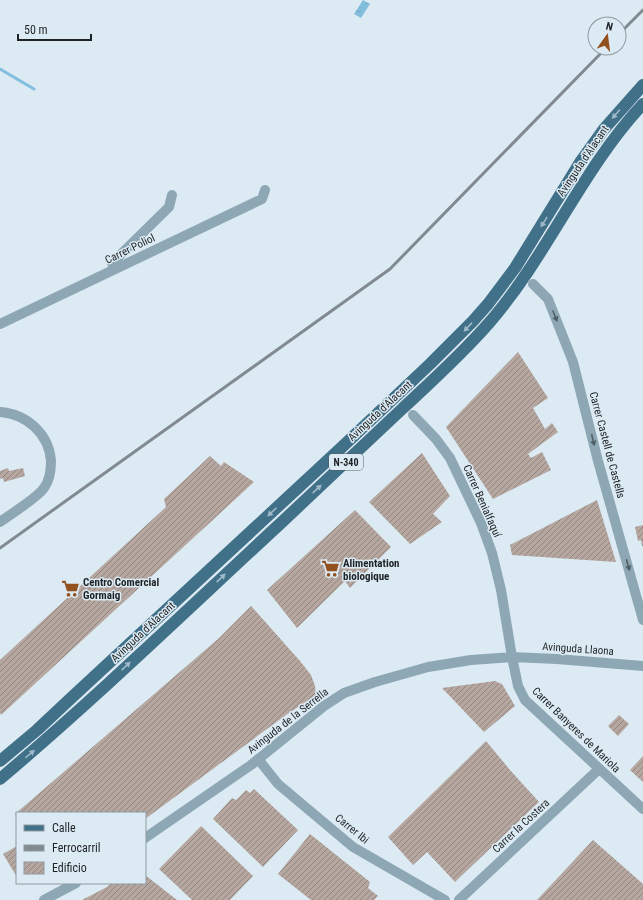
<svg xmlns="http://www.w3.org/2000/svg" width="643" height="900" viewBox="0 0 643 900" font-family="'Roboto Condensed',sans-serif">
<defs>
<pattern id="water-ripples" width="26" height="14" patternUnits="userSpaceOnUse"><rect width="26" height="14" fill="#83bede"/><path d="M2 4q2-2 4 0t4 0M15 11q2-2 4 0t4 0" fill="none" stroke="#71a3be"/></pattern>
<pattern id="building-hatch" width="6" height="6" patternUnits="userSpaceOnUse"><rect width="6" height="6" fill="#b5a79f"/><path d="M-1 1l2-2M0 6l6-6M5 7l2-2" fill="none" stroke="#938881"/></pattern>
</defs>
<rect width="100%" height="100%" fill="#dceaf3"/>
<path fill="url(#water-ripples)" d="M363,0L370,4L361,18L354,14Z"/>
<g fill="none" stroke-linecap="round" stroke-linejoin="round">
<path stroke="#83bede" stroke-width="3" d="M0,69L34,89"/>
</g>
<path fill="url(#building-hatch)" d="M518,352L548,398L533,408L545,429L552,423L558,432L528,454L531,458L542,452L551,470L493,499L446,427Z
M422,453L450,496L433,514L442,522L410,544L369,502Z
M210,456L221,466L224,462L254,482L1,715L0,712V660L166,507L164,499Z
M8,468L9,471L23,468L25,476L4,482L3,478L0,479V471Z
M597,500L616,562L512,555L510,545Z
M355,510L391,547L350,588L345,581L297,628L267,590Z
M643,525V546H642L641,540L638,541L635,527Z
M251,606L300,661L311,675L315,686L316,695L286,715L145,819V813H17V817L15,814L218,639Z
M495,681L502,684L515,706L484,732L442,688Z
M619,715L629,724L618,736L608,726Z
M486,741L510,770L539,802L455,882L427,852L413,865L388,837Z
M643,756V782L630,770Z
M254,789L298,830L263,867L213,819L232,798L236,800L246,790L250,793Z
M201,826L253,876L230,900H192L159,869Z
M310,834L370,882L368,888L378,896L374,900H311L278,874Z
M593,840L643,884V900H537Z
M17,846V877L3,854Z
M145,875L177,900H82L107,887L111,883H145Z"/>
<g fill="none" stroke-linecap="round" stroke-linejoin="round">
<path stroke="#8ea7b5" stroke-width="10" d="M115,269L112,263L169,207L172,195
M533,284L548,299L573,362L598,461L643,620
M0,324L262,199L265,190
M0,412C27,414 49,434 51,461C51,471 50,480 44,488C36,499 12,513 0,522
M413,415L436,439L450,458L481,523L492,553L501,590L512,657L518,686L525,700L643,809
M258,759L278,784L353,847L445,900
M145,838L251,765L324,706L344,693L375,682L428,667L471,660L512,657L557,659L643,666
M44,900L76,883
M459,900L599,769"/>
<path stroke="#417089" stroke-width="12" d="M0,761L37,730L69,700L341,448L430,364L473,321L488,304L515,268L581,161L604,129L643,85
M0,779C97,697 189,608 282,522C322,484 362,447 402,409C432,381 462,354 489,323C548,255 582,169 643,104"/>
<path stroke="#818a90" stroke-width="3" d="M619,34L643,10
M0,548L390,269L606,48"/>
</g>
<defs><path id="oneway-solid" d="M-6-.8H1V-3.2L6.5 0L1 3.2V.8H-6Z"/></defs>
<g fill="#9eb9c9">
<use href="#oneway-solid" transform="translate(616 114) rotate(131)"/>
<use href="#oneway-solid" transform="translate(544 222) rotate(122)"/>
<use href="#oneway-solid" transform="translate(468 327) rotate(133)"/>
<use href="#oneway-solid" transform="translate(317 489) rotate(-43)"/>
<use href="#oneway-solid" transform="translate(272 512) rotate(137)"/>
<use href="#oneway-solid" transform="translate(221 578) rotate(-43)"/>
<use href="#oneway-solid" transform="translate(126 666) rotate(-43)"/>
<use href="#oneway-solid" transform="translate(30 754) rotate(-40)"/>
</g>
<g fill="#505e66">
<use href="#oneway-solid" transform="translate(555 316) rotate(68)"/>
<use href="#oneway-solid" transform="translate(593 440) rotate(76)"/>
<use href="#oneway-solid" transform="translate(628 565) rotate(74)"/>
</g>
<defs>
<symbol id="supermarket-bare" viewBox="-9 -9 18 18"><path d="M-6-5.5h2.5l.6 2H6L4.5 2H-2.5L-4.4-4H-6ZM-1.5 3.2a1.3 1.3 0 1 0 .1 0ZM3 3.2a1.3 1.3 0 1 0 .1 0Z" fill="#935120" stroke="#dceaf3" stroke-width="2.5" paint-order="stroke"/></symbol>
</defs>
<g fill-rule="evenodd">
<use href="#supermarket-bare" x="318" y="556" width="25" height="25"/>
<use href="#supermarket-bare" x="58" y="576" width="25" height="25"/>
</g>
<g text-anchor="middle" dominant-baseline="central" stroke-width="3" stroke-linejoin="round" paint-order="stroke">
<rect fill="#dceaf3" stroke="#565e63" stroke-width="1" x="329" y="454" width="34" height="16" rx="3"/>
<g font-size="10" font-weight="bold" fill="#1d2225">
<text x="346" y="462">N-340</text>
</g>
<g font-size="11" fill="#1d2225" stroke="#dceaf3">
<text transform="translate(583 161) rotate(-56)">Avinguda d'Alacant</text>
<text transform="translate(130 249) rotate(-26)">Carrer Poliol</text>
<text transform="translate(380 411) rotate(-43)">Avinguda d'Alacant</text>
<text transform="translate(607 445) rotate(75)">Carrer Castell de Castells</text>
<text transform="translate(482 501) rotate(66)">Carrer Benialfaquí</text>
<text transform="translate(143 632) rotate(-43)">Avinguda d'Alacant</text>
<text transform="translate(578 649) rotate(4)">Avinguda Llaona</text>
<text transform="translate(288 721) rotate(-38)">Avinguda de la Serrella</text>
<text transform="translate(576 730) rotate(44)">Carrer Banyeres de Mariola</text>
<text transform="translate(521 826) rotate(-43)">Carrer la Costera</text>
<text transform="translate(352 829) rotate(39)">Carrer Ibi</text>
</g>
<g font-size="11" font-weight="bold" fill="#1d2225" stroke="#dceaf3" text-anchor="start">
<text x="343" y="563">Alimentation<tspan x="343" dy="13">biologique</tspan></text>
<text x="83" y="582">Centro Comercial<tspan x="83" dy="13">Gormaig</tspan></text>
</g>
</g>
<rect x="16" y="812" width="130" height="72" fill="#dceaf3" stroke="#909aa1"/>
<rect x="24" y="825" width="20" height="6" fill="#417089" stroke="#909aa1"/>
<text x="52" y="832" font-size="12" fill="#1d2225">Calle</text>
<rect x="24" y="845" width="20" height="6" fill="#818a90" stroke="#909aa1"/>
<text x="52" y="852" font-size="12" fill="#1d2225">Ferrocarril</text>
<rect x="24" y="862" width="20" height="12" fill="url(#building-hatch)" stroke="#909aa1"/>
<text x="52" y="872" font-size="12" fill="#1d2225">Edificio</text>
<g transform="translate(607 36) rotate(14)"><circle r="19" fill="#dceaf3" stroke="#909aa1"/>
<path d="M0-3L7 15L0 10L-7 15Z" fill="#935120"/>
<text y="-6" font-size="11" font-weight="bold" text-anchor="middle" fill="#1d2225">N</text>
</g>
<path d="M18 34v6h73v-6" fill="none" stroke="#1d2225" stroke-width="2"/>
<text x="24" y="34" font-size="12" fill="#1d2225" stroke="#dceaf3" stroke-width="3" paint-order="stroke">50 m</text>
</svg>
